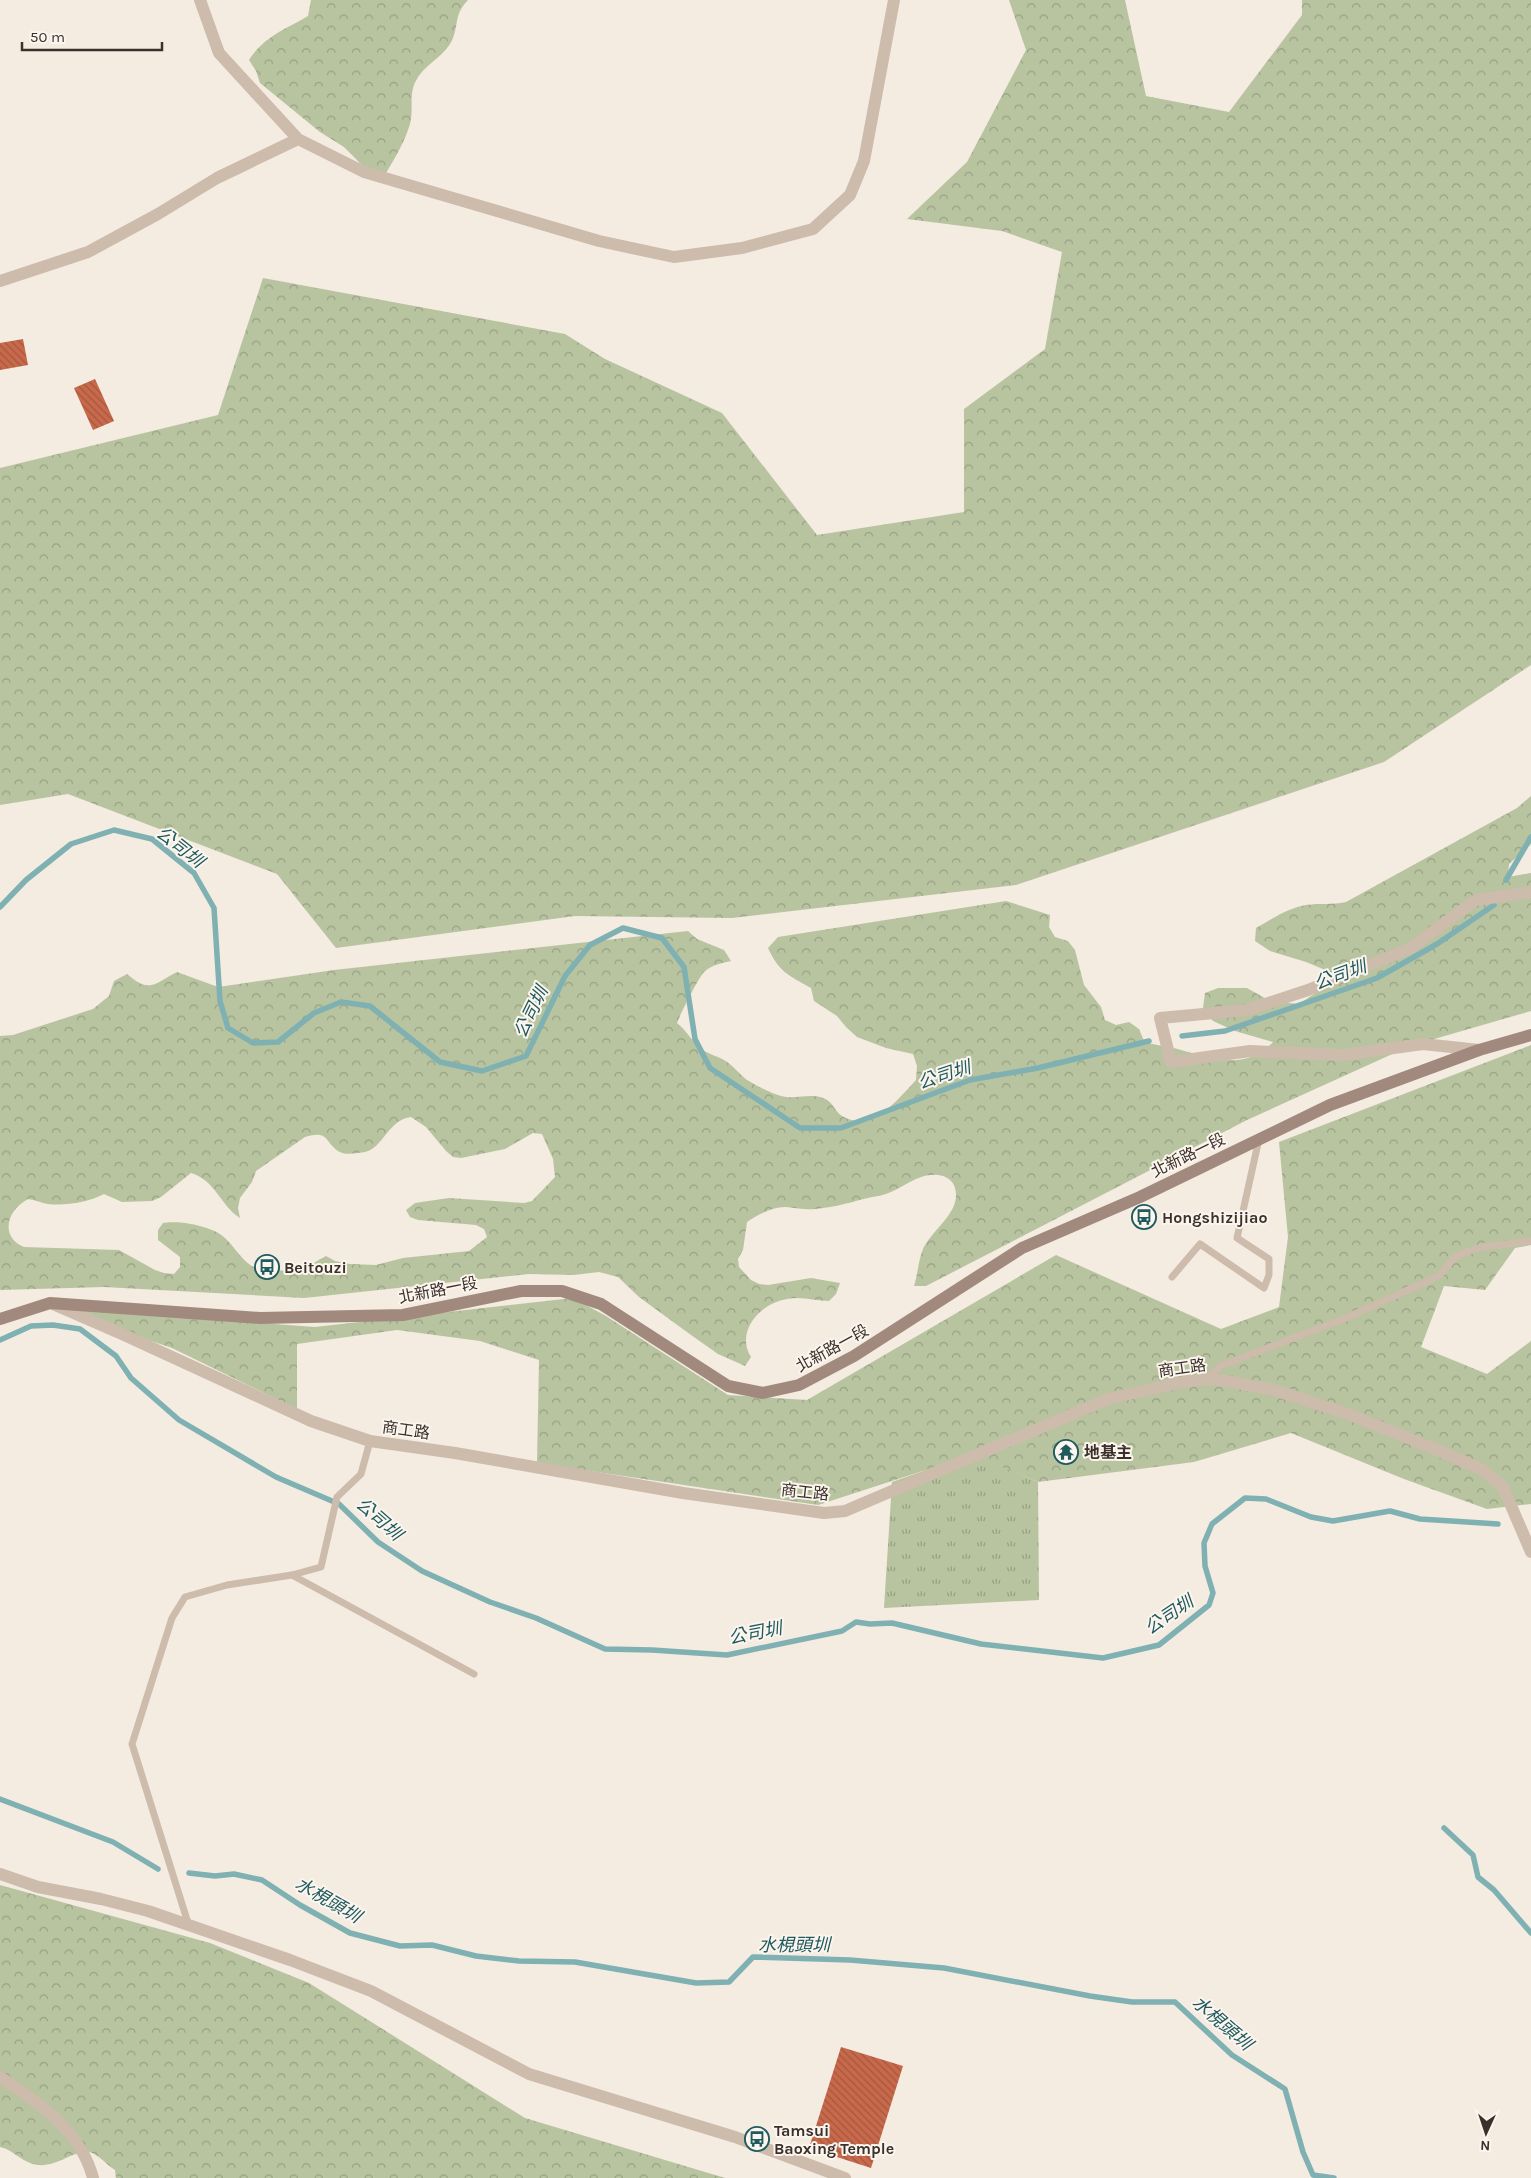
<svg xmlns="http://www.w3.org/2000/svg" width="1531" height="2178" viewBox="0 0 1531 2178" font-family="Karla,'Noto Sans TC',sans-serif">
<defs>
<pattern id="grass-tufts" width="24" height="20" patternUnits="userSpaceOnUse" patternTransform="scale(1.25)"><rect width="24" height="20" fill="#b8c4a0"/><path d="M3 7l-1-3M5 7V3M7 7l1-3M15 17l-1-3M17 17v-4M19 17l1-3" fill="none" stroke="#97a083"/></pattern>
<pattern id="forest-crowns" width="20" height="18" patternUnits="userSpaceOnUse" patternTransform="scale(1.25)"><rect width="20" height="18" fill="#b8c4a0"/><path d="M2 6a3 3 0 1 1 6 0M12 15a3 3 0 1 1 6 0" fill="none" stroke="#97a083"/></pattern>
<pattern id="building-back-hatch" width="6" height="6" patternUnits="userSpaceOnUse" patternTransform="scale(1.25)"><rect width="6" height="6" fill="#c8694b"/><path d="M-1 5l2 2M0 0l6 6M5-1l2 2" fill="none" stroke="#a4573f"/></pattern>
</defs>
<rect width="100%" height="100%" fill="#f4ebe1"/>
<path fill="url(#grass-tufts)" d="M972,1454L1038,1482L1039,1600L884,1608L892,1482Z"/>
<path fill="url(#forest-crowns)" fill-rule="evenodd" d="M311,0H468C454,15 459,22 453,38C446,56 426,63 417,79C408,92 414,110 410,124C405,141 395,158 386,173L363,166L344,147L320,132L260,83L256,71L249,60C263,37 286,29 308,16Z
M1009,0H1125L1146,96L1229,112L1302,15V0H1531V665L1384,762L1016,885L732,918L575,916L336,948L277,874L68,794L0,805V468L218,415L263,278L565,334L605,359L722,413L817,535L964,512V409L1045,349L1062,252L1002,231L907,219L967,162L1026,50Z
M1531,796V844L1509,864L1508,877L1531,873V1011L1410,1046L1247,1120L926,1286H914C918,1274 918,1261 923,1249C932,1229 962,1212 955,1188C953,1180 946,1176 938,1175C916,1172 899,1193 878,1196C860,1199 842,1206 823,1208C807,1211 800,1208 785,1207C772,1207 757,1215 747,1222L743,1250L738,1259L739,1267L751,1280L759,1284L768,1285L811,1278L840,1283L836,1294L829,1301C815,1301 801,1296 787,1299C760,1303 735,1332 751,1357L745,1366L718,1354L691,1335L639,1297L618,1277L599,1272L574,1275L529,1274L304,1298L104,1287L0,1290V1036L13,1035L93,1009L109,996L114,981L127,974C150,994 154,984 177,972L218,987L334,970L688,931L697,939L724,950L731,961C722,963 712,965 705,971C699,976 680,1015 677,1023C687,1031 693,1043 703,1050C710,1055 718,1056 724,1060C733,1065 739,1074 747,1080C757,1086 770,1093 781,1096C795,1100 810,1093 823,1098C833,1101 834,1111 842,1116C872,1134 898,1099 916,1080L917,1066L913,1054L886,1048L857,1037L846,1027L837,1016L814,1001L811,988C788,975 779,972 768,948L778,937L1006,901L1050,915L1049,927L1055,937L1068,941L1075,950L1084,985L1101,1007L1105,1020L1116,1025L1129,1022L1139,1029L1144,1041C1154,1046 1163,1045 1174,1048C1207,1057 1246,1073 1273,1042L1235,1031L1213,1021L1203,1008L1205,993L1218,988H1247L1270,1001L1299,1004L1326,986L1335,974L1306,962L1270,951L1255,941L1256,928C1272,919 1288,908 1306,905C1320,903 1332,905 1346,902L1517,808ZM411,1117L426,1127L446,1151L453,1157L461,1158L505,1149L533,1133L542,1134L553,1159L555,1177L532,1201L524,1203L449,1198L415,1203L406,1210L410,1217L418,1220L476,1225L484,1229L487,1237L469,1251L403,1258L376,1265L350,1264L335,1261L326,1256C318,1260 307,1268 298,1270C289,1271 264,1271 256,1268C243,1263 235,1247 225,1238C213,1226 179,1220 163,1223L158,1230V1240L180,1257V1267L174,1274L164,1273L155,1270L119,1250L24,1247C0,1237 6,1211 28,1199C35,1200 42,1203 48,1204C66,1206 89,1202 104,1194L122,1202L152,1201L161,1197L191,1173C215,1180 221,1206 240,1218L238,1208L240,1198L252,1182L256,1171L305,1137C329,1130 324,1141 338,1151C345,1156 358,1153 365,1152C383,1148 389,1119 411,1117Z
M1531,1045V1245L1515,1248L1485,1290L1444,1286L1421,1347L1487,1374L1531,1341V1504L1487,1509L1404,1479L1291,1433L1194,1462L1038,1482L972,1455L818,1505L537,1463L539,1360L480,1341L397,1330L297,1344V1409L172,1348L53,1308L315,1327L573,1298L606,1316L728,1395L807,1400L1056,1255L1221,1329L1279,1307L1288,1237L1279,1142Z
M0,1885L210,1943L309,1983L525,2118L725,2178H116L115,2170C107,2165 99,2155 90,2152C77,2148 58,2167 38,2165C22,2163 14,2150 0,2147Z"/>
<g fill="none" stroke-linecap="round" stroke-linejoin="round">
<path stroke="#7fb0b2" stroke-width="5.5" d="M1506,880L1531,837
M0,907L26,880L71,844L114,830L152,839L194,873L214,908L220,1001L228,1028L253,1043L278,1042L314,1013L341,1002L370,1006L440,1062L482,1071L526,1056L565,976L590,945L623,928L662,938L684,967L695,1039L710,1068L800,1128H841L970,1080L1038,1068L1149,1041
M1182,1036L1225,1031L1377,978L1437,944L1494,905
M0,1340L31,1326L53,1325L80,1329L116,1356L131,1378L179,1420L276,1477L339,1504L378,1542L422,1571L490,1602L536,1618L605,1649L652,1650L727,1655L842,1631L856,1622L870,1624L892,1623L981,1644L1103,1658L1159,1645L1209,1605L1213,1593L1205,1566L1204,1543L1212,1524L1245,1498L1266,1499L1311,1517L1333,1521L1390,1511L1420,1519L1498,1524
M0,1799L113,1842L158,1869
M1444,1828L1473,1855L1478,1877L1494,1890L1531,1933
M189,1873L215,1876L234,1874L262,1880L300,1905L350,1933L400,1946L432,1945L476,1956L519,1961L575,1962L696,1983L729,1982L753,1957L850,1960L944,1968L1090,1996L1132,2002H1175L1232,2055L1285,2089L1303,2152L1313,2175L1334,2178"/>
</g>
<path fill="url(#building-back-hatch)" d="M23,339L28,365L0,370V343Z
M95,379L114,421L93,430L74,388Z
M841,2047L903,2066L871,2168L809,2148Z"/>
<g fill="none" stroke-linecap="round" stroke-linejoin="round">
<path stroke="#cdbbac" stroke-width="7" d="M1172,1277L1200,1244L1264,1288L1269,1275V1259L1237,1238L1259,1139
M1206,1379L1220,1366L1346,1318L1439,1276L1454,1258L1466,1252L1482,1247L1531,1241
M292,1575L474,1674
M188,1923L132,1744L172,1618L185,1597L227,1585L292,1575L321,1567L337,1497L361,1474L370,1441"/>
<path stroke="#cdbbac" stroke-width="12" d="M200,0L219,53L298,139L364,172L599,241L674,257L742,248L813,229L850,195L864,161L894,0
M0,281L88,252L158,214L217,178L298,139
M1479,1050L1423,1044L1342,1055L1250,1051L1171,1062L1160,1018L1247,1010L1308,990L1409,949L1476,900L1531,892
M0,1874L38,1887L101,1899L148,1911L290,1960L371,1991L529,2074L735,2137L845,2178
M0,2077C38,2102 81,2131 93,2178"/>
<path stroke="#cdbbac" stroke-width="12" d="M53,1304L122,1334L311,1421L370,1441L455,1453L683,1493L824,1513L845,1511L1108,1399L1178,1383L1206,1379L1227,1381L1274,1390L1348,1414L1433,1448L1483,1470L1503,1487L1531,1552"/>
<path stroke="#a18a7d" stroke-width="12" d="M0,1319L50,1303L260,1318L403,1315L521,1291H562L601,1304L728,1386L763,1393L799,1385L854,1356L1022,1248L1140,1197L1330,1105L1479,1050L1531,1035"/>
</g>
<defs>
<symbol id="bus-ring" viewBox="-11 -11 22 22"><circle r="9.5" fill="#fbf5ee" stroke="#1f5a5e" stroke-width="1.5"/><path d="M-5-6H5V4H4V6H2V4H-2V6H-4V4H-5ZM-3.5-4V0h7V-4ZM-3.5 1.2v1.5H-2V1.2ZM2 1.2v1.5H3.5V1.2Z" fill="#1f5a5e"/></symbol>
<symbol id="temple-ring" viewBox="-11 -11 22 22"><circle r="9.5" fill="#fbf5ee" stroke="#1f5a5e" stroke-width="1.5"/><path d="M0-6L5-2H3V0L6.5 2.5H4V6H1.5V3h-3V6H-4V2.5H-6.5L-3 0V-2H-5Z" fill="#1f5a5e"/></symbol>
</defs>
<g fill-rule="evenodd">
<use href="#bus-ring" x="1130" y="1203" width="28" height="28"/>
<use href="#bus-ring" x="253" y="1253" width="28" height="28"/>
<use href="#temple-ring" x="1052" y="1438" width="28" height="28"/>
<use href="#bus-ring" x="743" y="2125" width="28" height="28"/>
</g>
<g text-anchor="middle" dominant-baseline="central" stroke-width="4" stroke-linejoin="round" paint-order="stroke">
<g font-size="16" fill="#3b302b" stroke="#fbf5ee">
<text transform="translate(1188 1155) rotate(-26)">北新路一段</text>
<text transform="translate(438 1290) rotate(-11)">北新路一段</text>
<text transform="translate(832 1348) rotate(-29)">北新路一段</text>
<text transform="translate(1182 1368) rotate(-8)">商工路</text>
<text transform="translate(406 1430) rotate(8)">商工路</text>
<text transform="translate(805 1492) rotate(6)">商工路</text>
</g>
<g font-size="16" font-weight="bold" fill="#3b302b" stroke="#fbf5ee" text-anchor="start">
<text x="1162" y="1217">Hongshizijiao</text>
<text x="284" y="1267">Beitouzi</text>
<text x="1084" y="1452">地基主</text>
<text x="774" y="2130">Tamsui<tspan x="774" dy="18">Baoxing Temple</tspan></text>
</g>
<g font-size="18" font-style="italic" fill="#1f5a5e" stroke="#fbf5ee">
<text transform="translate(180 847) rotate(38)">公司圳</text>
<text transform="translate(1340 975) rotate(-20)">公司圳</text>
<text transform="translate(531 1012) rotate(-64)">公司圳</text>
<text transform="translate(944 1075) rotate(-18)">公司圳</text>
<text transform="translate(379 1519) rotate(41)">公司圳</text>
<text transform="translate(1169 1615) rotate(-34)">公司圳</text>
<text transform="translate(755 1633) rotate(-11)">公司圳</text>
<text transform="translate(328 1900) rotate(30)">水梘頭圳</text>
<text x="794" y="1945">水梘頭圳</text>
<text transform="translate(1222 2023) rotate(41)">水梘頭圳</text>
</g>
</g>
<g transform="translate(1486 2133) rotate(183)" stroke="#fbf5ee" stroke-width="4" paint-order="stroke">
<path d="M0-4L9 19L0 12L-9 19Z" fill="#3b302b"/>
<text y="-8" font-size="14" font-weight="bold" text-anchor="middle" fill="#3b302b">N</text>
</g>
<path d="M22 42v8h140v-8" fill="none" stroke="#3b302b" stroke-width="2.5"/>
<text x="30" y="42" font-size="15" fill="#3b302b" stroke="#fbf5ee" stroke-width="4" paint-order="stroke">50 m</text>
</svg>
